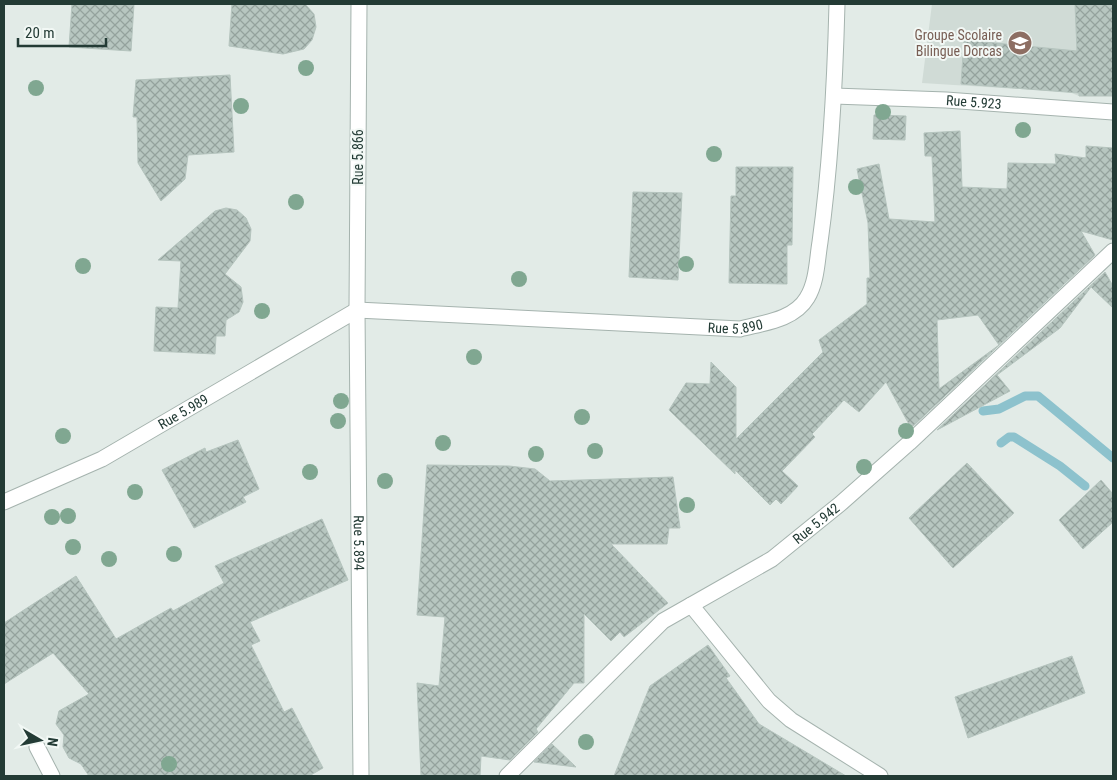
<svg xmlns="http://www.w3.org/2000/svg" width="1117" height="780" viewBox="0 0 1117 780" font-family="'Roboto Condensed',sans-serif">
<defs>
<pattern id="building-cross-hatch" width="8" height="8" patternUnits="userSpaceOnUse" patternTransform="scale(1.25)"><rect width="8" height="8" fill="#b7c6c0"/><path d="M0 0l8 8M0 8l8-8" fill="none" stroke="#94a29d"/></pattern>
</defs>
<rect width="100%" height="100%" fill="#e2ebe7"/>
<path fill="#d0dbd6" d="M932,4H1113V96H1079L1069,92L922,83Z"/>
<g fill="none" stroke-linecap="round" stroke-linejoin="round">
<path stroke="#8dc2cd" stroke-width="9" d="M983,411L999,409L1025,396H1038L1113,458
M1001,443L1009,437H1014L1060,466L1085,486"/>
</g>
<path fill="url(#building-cross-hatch)" stroke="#b5c4be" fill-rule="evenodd" d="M72,4H134L131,51L69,47Z
M232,4H305L314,14L316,27L312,40L304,49L283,54L229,46Z
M1075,4H1113V96H1079V93L961,84L964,40L1077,51Z
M230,75L234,152L188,155L185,179L161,201L138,163L137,117H133L136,80Z
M874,115L906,116L905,140L873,139Z
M960,131L962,187L1007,189L1008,163L1056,164L1055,154L1086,158V146L1113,148V240L1081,231L1095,255L911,428L886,382L859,412L844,400L812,434L815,437L782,471L798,486L781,504L776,499L770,505L735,470V474L669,410L686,383L710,384L711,362L736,387V439L823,352L819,340L867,304V278H870L868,223L857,169L879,164L889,219L935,222L932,156H925L924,133ZM978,315L999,345L939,389L937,320Z
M736,167H793L792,245H787V284L729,283L731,196H736Z
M633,192L682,193L678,280L629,277Z
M226,208L237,210L246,218L251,229L250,241L225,274L241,287L243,302L239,312L226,320L225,336H216L215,354L154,351L156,307L178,308L181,261L158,260L215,211Z
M1105,272L1113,286V308L1091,287L1060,328L997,375L1010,391L937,430Z
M238,440L259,489L243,497L246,502L194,528L162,470L205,448L206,452Z
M967,463L1014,513L953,568L909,518Z
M427,465L509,466L535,469L550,481L673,477L680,528H669L667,544H611L668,603L624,637L620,632L611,641L584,614V683H574L536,729L538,732L510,760L481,756L480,776H421L417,683L439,686L445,617L417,615Z
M1101,480L1113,494V522L1083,549L1059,520Z
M322,519L348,580L250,622L260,641L251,645L284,712L292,708L323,768L309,776H89L81,764L69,758L63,747L64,735L56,724L59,711L89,694L53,653L4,684V623L76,576L116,639L171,608L173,611L224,583L215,566Z
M708,645L730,676L726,678L759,724L846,776H614L650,686Z
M1072,656L1085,693L968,738L955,697Z
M552,744L576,767L534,762Z"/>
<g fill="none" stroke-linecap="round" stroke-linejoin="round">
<defs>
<g id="street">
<path id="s1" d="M359,4L357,310L361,776"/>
<path id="s2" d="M834,96L946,100L1113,112"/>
<path id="s3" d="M357,310L740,329C763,323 794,320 807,298C817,282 817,260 820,242C831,163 835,83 837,4"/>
<path id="s4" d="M4,502L102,459L357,310"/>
<path d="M691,605L769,701L791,720L880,776"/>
<path d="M37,747L52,776"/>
<path id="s5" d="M507,776L663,621L772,559L840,504L909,443L1113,251"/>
</g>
</defs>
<use href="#street" stroke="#a5b3ae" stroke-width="17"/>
<use href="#street" stroke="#fff" stroke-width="15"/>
</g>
<g fill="#80a791">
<circle cx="306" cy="68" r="8"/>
<circle cx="36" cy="88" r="8"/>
<circle cx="241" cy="106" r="8"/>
<circle cx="883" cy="112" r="8"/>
<circle cx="1023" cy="130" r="8"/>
<circle cx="714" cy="154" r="8"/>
<circle cx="856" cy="187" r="8"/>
<circle cx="296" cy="202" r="8"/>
<circle cx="686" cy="264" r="8"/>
<circle cx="83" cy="266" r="8"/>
<circle cx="519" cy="279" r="8"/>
<circle cx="262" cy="311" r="8"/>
<circle cx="474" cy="357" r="8"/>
<circle cx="341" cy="401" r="8"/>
<circle cx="582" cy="417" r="8"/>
<circle cx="338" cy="421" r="8"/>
<circle cx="906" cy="431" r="8"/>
<circle cx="63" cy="436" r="8"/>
<circle cx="443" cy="443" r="8"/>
<circle cx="595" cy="451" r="8"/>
<circle cx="536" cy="454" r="8"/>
<circle cx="864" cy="467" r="8"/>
<circle cx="310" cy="472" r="8"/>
<circle cx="385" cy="481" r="8"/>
<circle cx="135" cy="492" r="8"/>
<circle cx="687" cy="505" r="8"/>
<circle cx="68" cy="516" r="8"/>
<circle cx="52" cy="517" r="8"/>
<circle cx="73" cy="547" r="8"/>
<circle cx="174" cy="554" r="8"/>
<circle cx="109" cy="559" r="8"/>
<circle cx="586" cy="742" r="8"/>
<circle cx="169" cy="764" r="8"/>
</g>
<defs>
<symbol id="school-disc" viewBox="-11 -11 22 22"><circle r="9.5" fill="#8d6e63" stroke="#f2f8f5"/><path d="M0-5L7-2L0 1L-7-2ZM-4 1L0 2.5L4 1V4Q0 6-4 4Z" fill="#fff"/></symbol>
</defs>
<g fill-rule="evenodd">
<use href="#school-disc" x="1006" y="29" width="28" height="28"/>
</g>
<g text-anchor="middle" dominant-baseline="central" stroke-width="4" stroke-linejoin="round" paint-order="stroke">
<g font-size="14" fill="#785e54" stroke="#f2f8f5" text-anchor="end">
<text x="1002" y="35">Groupe Scolaire<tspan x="1002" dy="16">Bilingue Dorcas</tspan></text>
</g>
<g font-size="14" fill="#233b35" stroke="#f2f8f5">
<text stroke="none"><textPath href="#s2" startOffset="140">Rue 5.923</textPath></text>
<text transform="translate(358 157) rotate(-90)">Rue 5.866</text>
<text stroke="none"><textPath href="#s3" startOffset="379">Rue 5.890</textPath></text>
<text stroke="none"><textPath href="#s4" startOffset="201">Rue 5.989</textPath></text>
<text stroke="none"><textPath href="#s5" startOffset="402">Rue 5.942</textPath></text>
<text stroke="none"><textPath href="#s1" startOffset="539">Rue 5.894</textPath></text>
</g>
</g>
<rect width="1117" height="780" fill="none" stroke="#233b35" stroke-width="10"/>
<g transform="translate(40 740) rotate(99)" stroke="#f2f8f5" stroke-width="4" paint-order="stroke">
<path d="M0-4L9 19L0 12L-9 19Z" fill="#233b35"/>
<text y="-8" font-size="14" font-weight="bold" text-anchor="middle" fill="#233b35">N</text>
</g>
<path d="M18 38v8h88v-8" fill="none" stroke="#233b35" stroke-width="2.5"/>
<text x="25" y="38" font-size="15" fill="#233b35" stroke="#f2f8f5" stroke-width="4" paint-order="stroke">20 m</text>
</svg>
